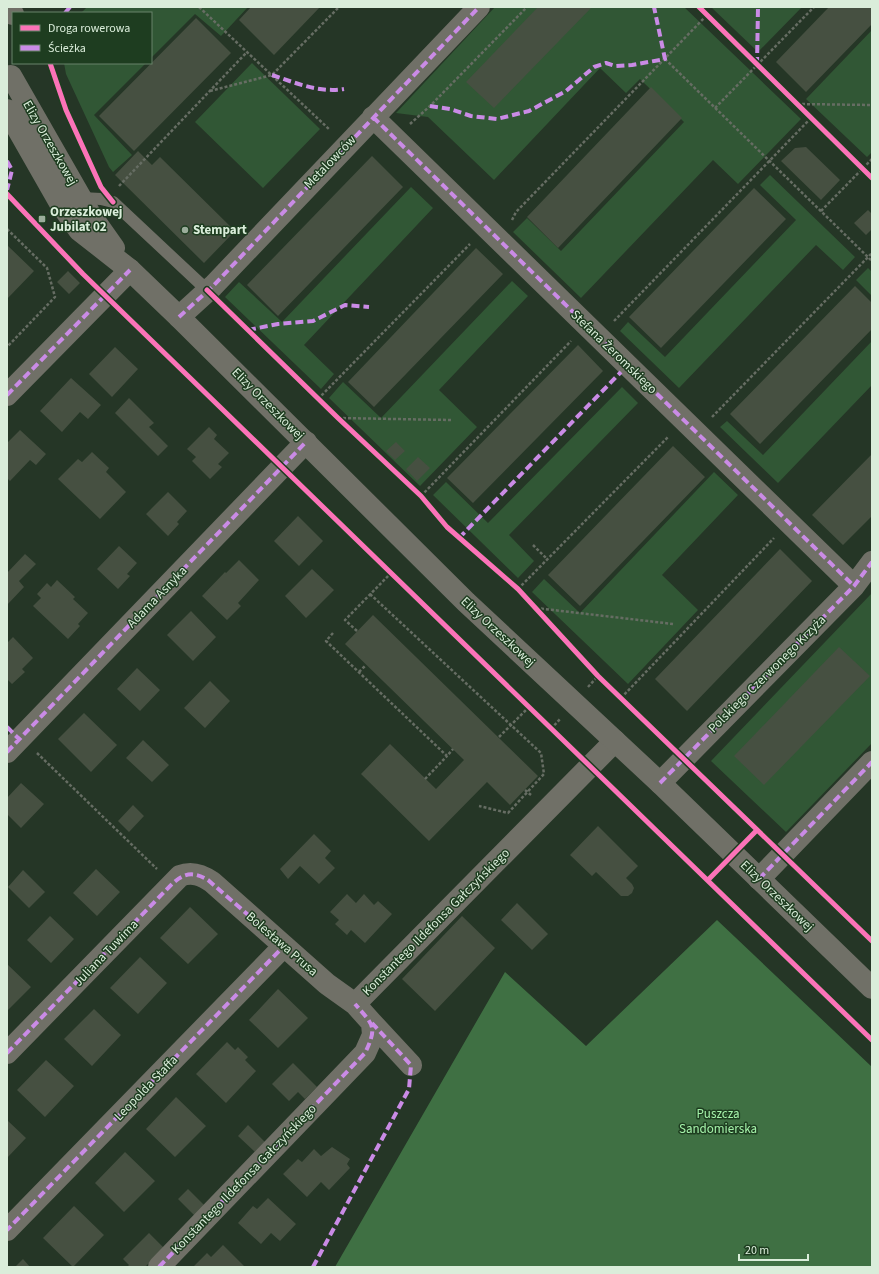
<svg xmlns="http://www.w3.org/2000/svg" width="879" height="1274" viewBox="0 0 879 1274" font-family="'Source Sans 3',sans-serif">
<rect width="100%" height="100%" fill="#253626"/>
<path fill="#315735" d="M87,7H248L221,36L195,14L151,58V13H81Z
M495,7H684L801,119L738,184L713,160L581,298L513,232L527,218L561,251L684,122L640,79L626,93L600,68L494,180L428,117L396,113Z
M711,7H802L758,52Z
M872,30V152L867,157L806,99Z
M64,63H146L94,115L132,155L113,172L109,167L66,74Z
M252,63L320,129L263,188L195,122Z
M770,175L855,257L843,270L816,245L679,388L620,331L628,322L665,357L796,220L760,185Z
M411,187L433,208L304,345L334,374L321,389L225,297L239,282L282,322Z
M868,268L872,272V296L856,280Z
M512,281L528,296L439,390L477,427L420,486L329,398L343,382L381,418Z
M872,341V385L778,483L720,427L727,421L763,455Z
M622,387L638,403L509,535L534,561L518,578L433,495L446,482L488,523Z
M714,472L738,495L662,575L698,610L628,684L532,592L544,579L580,613Z
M872,593V743L786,832L711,761Z"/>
<path fill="#3f7043" d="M717,920L872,1067V1267H335L505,972L586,1046Z"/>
<path fill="#465041" d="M251,7H320L274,55L239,20Z
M538,7H592L494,108L466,82Z
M829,7H872V24L806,92L776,62Z
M196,18L231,53L134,151L99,116Z
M651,87L682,118L558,248L527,217Z
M806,147L840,180L821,200L781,161L795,148Z
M138,151L152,165L160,157L235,231L204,263L115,175Z
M372,156L403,187L278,316L247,285Z
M754,188L786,219L661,348L629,317Z
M868,210L872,214V229L866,235L854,223Z
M7,245L34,271L7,299Z
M476,248L503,274L374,407L348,382Z
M68,271L80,283L69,294L57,282Z
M855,286L872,303V329L760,444L730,414Z
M578,345L603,371L473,503L447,478Z
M115,347L138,369L112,397L89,374Z
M71,378L101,405L88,419L80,412L62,432L40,411Z
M129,398L154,423L149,427L168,446L158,456L115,413Z
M209,427L217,435L214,439L229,453L218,464L222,467L210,479L192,461L196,457L187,449Z
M20,430L46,454L36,465L30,460L10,481L7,478V443Z
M396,442L405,451L395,460L386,451Z
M673,446L705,477L580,606L548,575Z
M92,452L109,468L106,472L126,492L100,519L58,479L78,459L82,462Z
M872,454V516L843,545L812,515Z
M418,457L430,468L417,481L406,469Z
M168,492L187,511L177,522L179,524L168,536L146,514Z
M298,516L323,541L299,566L274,541Z
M119,546L137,563L127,574L130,576L118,589L97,569Z
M780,549L812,581L687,711L655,679Z
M25,554L36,564L19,581L24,587L7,605V573Z
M239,560L259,580L238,603L241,606L227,620L202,596L225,572L226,573Z
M312,569L334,590L306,618L285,596Z
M57,580L75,597L73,599L88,613L78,624L80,626L68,639L33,606L41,598L37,594L47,583L51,587Z
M191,611L216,637L193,661L167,635Z
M373,615L538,776L510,805L487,782L429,841L361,774L390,744L436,789L464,760L345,644Z
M13,637L33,658L22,669L25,672L12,684L7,679V643Z
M839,647L870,676L764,785L734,756Z
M137,668L160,690L140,711L117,689Z
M210,681L230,701L205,728L184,708Z
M84,713L117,745L91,772L58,739Z
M143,740L169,765L152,782L126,758Z
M21,783L44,804L21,828L7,814V798Z
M133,805L144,816L129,832L118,821Z
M598,826L638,866L626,878L632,884L634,888L632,893L628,896H621L596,872L592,876L570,855Z
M314,834L331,851L325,858L335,868L319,884L300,866L288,879L280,869Z
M96,869L120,892L97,916L73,893Z
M23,870L45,892L29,908L8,887Z
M347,894L356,903L364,894L374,905L378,901L392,914L365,943L351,930L347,935L335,924L339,920L330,912Z
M517,903L548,934L532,950L501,920Z
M190,907L218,934L188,964L160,938Z
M50,916L74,939L51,963L27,940Z
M462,916L495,948L435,1011L402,979Z
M140,957L167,983L138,1014L110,988Z
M7,964L31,987L7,1011Z
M278,989L308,1018L278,1048L249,1020Z
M94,1009L121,1035L92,1066L64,1039Z
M227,1042L235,1050L238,1047L248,1057L245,1060L256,1071L226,1103L196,1074Z
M46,1060L74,1086L45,1117L17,1090Z
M293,1063L317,1087L305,1099L298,1092L289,1101L272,1084Z
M176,1097L206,1126L175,1157L146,1129Z
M7,1120L26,1138L7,1158Z
M248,1125L265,1142L255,1152L238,1136Z
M332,1147L350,1159L347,1164L350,1168L329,1190L321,1182L307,1197L283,1174L298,1159L302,1162L314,1149L321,1156Z
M125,1152L155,1181L124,1212L95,1183Z
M188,1189L205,1206L195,1216L178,1199Z
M268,1198L296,1224L280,1241L271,1233L261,1244L238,1223L253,1206L257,1209Z
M74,1206L104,1235L73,1267L43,1238Z
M149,1233L164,1248L145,1267H127L129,1265L123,1259Z
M223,1245L245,1267H193L207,1253L211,1257Z
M23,1259L30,1267H15Z"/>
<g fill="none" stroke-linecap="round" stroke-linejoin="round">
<path stroke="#666d63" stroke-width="2.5" stroke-dasharray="3 2" stroke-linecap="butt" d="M199,7L330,130
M701,9L704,7
M665,59L872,261
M210,91L272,75L339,7
M797,104L872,105
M715,108L814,7
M410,124L430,106L527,7
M119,186L247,52
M821,211L872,159
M512,220L516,212L707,15
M7,229L47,268L55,297L7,347
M614,321L811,118
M318,399L470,244
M712,417L872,253
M338,418L451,420
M421,496L571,341
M533,545L547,559
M518,589L668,437
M370,594L541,753L544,774L508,813L479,806
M536,608L673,624
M357,631L345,620L392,572
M333,633L326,641L447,756L453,749
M359,672L366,665
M588,687L598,676
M621,698L774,538
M551,729L560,719
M499,737L529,707
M37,753L157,869
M425,779L447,756
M525,790L531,795"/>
<path stroke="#707067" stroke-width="12" d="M81,198L101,199L113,202L207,290"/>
<path stroke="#707067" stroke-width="22" d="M373,117L854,586
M179,317L213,286L479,7
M7,395L130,270
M7,752L306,442
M660,783L854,586L872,562
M759,879L872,762
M355,1004L615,741
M372,1023L411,1065
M7,1053L180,876C192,871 202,875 212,882L327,984L355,1004L372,1023L373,1035L365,1053L159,1267
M7,1230L284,946"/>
<path stroke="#707067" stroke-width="22" d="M7,8L13,14
M11,76L90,214L114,248
M7,110L60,203L79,230L130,270L179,317L466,602L660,783L872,988"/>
<path stroke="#ca8be6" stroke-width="4" stroke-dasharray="8 4" stroke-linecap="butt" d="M65,13L70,7
M757,65L758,7
M272,75C296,83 319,93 344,89
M430,106L450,109L471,116L497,119L529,111L566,91L594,67L606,63L615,66L632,65L665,59L654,7
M373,117L854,586
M7,161L12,170L7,190
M179,317L213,286L479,7
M248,330L278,324L313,321L345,305L369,307
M7,395L130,270
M459,538L621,372
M7,727L19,739
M7,752L306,442
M660,783L854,586L872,562
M759,879L872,762
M7,1053L172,884C184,873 193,871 208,880L284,946L7,1230
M159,1267L365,1053C378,1026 373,1025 355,1004
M313,1267L409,1089L411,1065L372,1023"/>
<defs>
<path id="cycleway" d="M699,7L872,178
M50,63L66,110L101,187L113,202
M7,194L83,274L872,1040
M207,290L338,418L421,496L447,527L518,589L598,676L872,941
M708,880L757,830"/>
</defs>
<use href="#cycleway" stroke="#1e3d20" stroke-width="8"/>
<use href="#cycleway" stroke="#fb73b8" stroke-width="5"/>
</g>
<g fill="#9bad9b" stroke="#1e3d20" stroke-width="1.5">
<rect x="38" y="215" width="8" height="8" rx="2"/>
<circle cx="185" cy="230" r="4"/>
</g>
<g text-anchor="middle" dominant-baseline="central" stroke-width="3" stroke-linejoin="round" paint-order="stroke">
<g font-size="13" fill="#daedda" stroke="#1e3d20">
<text transform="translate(50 143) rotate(60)">Elizy Orzeszkowej</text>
<text transform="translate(330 162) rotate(-46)">Metalowców</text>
<text transform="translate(614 352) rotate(44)">Stefana Żeromskiego</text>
<text transform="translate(268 404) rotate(45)">Elizy Orzeszkowej</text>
<text transform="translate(157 597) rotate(-46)">Adama Asnyka</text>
<text transform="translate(498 632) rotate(43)">Elizy Orzeszkowej</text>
<text transform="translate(767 674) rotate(-45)">Polskiego Czerwonego Krzyża</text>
<text transform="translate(777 896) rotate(44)">Elizy Orzeszkowej</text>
<text transform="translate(436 922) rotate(-45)">Konstantego Ildefonsa Gałczyńskiego</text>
<text transform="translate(282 944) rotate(41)">Bolesława Prusa</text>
<text transform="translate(106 953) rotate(-46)">Juliana Tuwima</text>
<text transform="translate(146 1088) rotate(-46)">Leopolda Staffa</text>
<text transform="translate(244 1179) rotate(-46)">Konstantego Ildefonsa Gałczyńskiego</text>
</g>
<g font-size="13" font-weight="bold" fill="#daedda" stroke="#1e3d20" text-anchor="start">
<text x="50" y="212">Orzeszkowej<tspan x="50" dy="15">Jubilat 02</tspan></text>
<text x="193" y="230">Stempart</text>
</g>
<g font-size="13" fill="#a6f4ab" stroke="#1e3d20">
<text x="718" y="1114">Puszcza<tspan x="718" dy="15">Sandomierska</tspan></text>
</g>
</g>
<rect width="879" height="1274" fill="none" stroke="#daedda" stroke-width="16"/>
<rect x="12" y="12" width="140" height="52" fill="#1e3d20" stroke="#69836a"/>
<rect x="20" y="25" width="20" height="6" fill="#fb73b8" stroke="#69836a"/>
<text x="48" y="32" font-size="12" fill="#daedda">Droga rowerowa</text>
<rect x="20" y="45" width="20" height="6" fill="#ca8be6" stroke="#69836a"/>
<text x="48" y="52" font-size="12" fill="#daedda">Ścieżka</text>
<path d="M739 1254v6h69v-6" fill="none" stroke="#daedda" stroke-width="2"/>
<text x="745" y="1254" font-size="12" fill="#daedda" stroke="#1e3d20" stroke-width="3" paint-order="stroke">20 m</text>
</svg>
